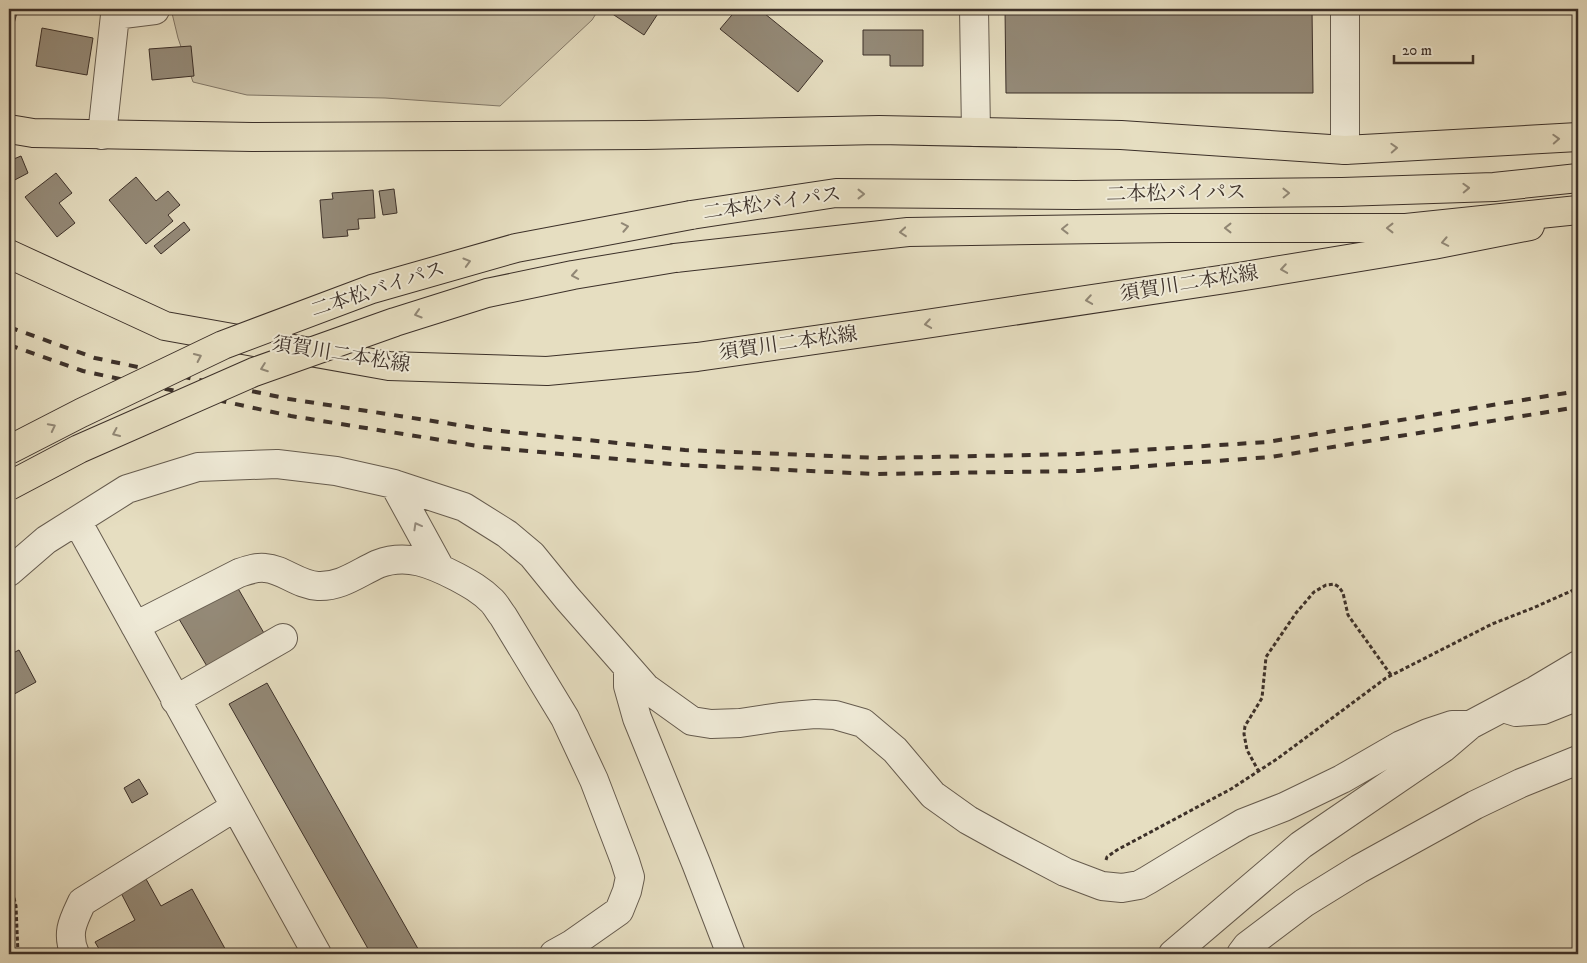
<svg xmlns="http://www.w3.org/2000/svg" width="1587" height="963" viewBox="0 0 1587 963" font-family="'IM FELL DW Pica','Noto Serif JP',serif">
<rect width="100%" height="100%" fill="#e6dec1"/>
<filter id="stains"><feTurbulence type="fractalNoise" baseFrequency=".004" numOctaves="4"/><feColorMatrix values="0 0 0 0 .2 0 0 0 0 .09 0 0 0 0 .02 0 0 0 .5 -.17"/></filter>
<radialGradient id="worn" r=".72"><stop offset=".6" stop-color="#630" stop-opacity="0"/><stop offset="1" stop-color="#630" stop-opacity=".3"/></radialGradient>
<path fill="#c9c0a7" stroke="#827868" d="M171,9H599L592,20L500,106L385,98L247,95L193,82L178,38Z"/>
<path fill="#948a78" stroke="#3c3029" d="M9,9H18L9,42Z
M609,9H661L644,35L608,11Z
M737,9H759L823,61L798,92L720,29Z
M1005,9H1312L1313,93H1006Z
M42,28L93,38L87,75L36,66Z
M863,30H923V66H890V55H863Z
M191,46L194,76L152,80L149,49Z
M21,156L28,173L9,183V161Z
M56,173L72,193L59,203L75,223L57,237L25,197Z
M136,177L156,201L168,191L180,205L168,215L173,221L146,244L109,200Z
M394,189L397,213L383,215L379,191Z
M373,190L375,218L358,219L359,229L347,230L348,236L323,238L320,200L333,199L332,193Z
M184,222L190,230L161,254L154,246Z
M236,585L268,640L211,673L179,619Z
M19,650L36,682L9,697V655Z
M267,683L421,954H371L229,704Z
M139,779L148,794L132,803L124,788Z
M146,879L161,906L192,889L228,954H102L95,942L135,920L121,893Z"/>
<g fill="none" stroke-linecap="round" stroke-linejoin="round">
<defs>
<path id="minor" d="M974,9L976,132
M1345,9V150
M102,135L115,15L155,10
M394,484L440,568
M77,521L317,954
M9,572L46,540L127,489L198,467L277,464L336,471L394,484L464,507L507,534L532,555L567,598L646,688L692,721L711,724L740,723L780,717L815,714L835,715L863,723L895,750L933,795L968,820L1006,841L1065,872L1102,886L1122,888L1139,885L1148,880L1204,846L1243,823L1284,807L1342,779L1401,745L1428,733L1452,725H1470L1536,690L1578,665
M135,626L239,573C248,570 256,567 265,568C283,569 298,585 318,586C341,587 358,573 378,564C407,553 432,564 457,577C470,584 481,590 492,601C496,605 499,611 503,616L565,718L594,780L625,861L630,877L627,891L619,911L572,944L554,954
M628,669V686L637,718L696,863L731,954
M175,700L283,638
M1503,708L1516,712L1543,710L1578,696
M75,954C66,933 73,921 82,902L235,807
M1173,954L1301,845L1443,748L1470,725
M1241,954L1247,946L1304,903L1359,869L1475,805L1521,783L1578,760"/>
<path id="major" d="M9,129L33,133L252,137L645,135L879,130L1121,135L1345,150L1578,137
M9,254L165,326L389,366L547,371L697,357L919,325L1226,279L1433,245L1530,226"/>
<path id="highway" d="M691,215L836,193L1075,195L1342,192L1494,187L1578,178
M675,258L908,232L1170,228H1406L1578,210"/>
</defs>
<use href="#minor" stroke="#665c4f" stroke-width="30"/>
<use href="#major" stroke="#3c3029" stroke-width="30"/>
<use href="#highway" stroke="#3c3029" stroke-width="30"/>
<path stroke="#3c3029" stroke-width="3" stroke-dasharray="4 2.5" stroke-linecap="butt" d="M1259,772L1247,750L1244,734L1245,726L1262,698L1266,657L1296,613L1314,592L1326,585L1334,584L1339,587L1343,593L1348,615L1391,675
M1106,860L1107,857L1117,850L1231,789L1277,759L1386,678L1492,624L1533,608L1578,588
M9,879L16,906L18,954"/>
<use href="#minor" stroke="#efead7" stroke-width="28"/>
<use href="#major" stroke="#e6dec1" stroke-width="28"/>
<use href="#highway" stroke="#e6dec1" stroke-width="28"/>
<path stroke="#3c3029" stroke-width="4" stroke-dasharray="9 9" stroke-linecap="butt" d="M9,327L95,358L289,399L491,430L685,450L880,458L1078,454L1267,442L1578,391
M9,345L83,371L291,416L484,447L683,465L874,474L1079,471L1271,457L1578,407"/>
<defs>
<path id="highway-bridge" d="M9,450L81,413L223,345L372,289L516,248L691,215
M9,486L79,449L254,372L395,322L487,293L573,275L675,258"/>
</defs>
<use href="#highway-bridge" stroke="#3c3029" stroke-width="30" stroke-linecap="butt"/>
<use href="#highway-bridge" stroke="#e6dec1" stroke-width="28"/>
</g>
<defs><path id="oneway-chevron" d="M-2-3.5L2.5 0L-2 3.5" fill="none" stroke-width="1.6" stroke-linecap="round" stroke-linejoin="round" transform="scale(1.25)"/></defs>
<g stroke="#918775">
<use href="#oneway-chevron" transform="translate(1556 139) rotate(-3)"/>
<use href="#oneway-chevron" transform="translate(1394 148) rotate(-3)"/>
<use href="#oneway-chevron" transform="translate(1466 188) rotate(-2)"/>
<use href="#oneway-chevron" transform="translate(1286 193) rotate(-1)"/>
<use href="#oneway-chevron" transform="translate(861 194)"/>
<use href="#oneway-chevron" transform="translate(625 227) rotate(-11)"/>
<use href="#oneway-chevron" transform="translate(1228 228) rotate(180)"/>
<use href="#oneway-chevron" transform="translate(1390 228) rotate(180)"/>
<use href="#oneway-chevron" transform="translate(1065 229) rotate(179)"/>
<use href="#oneway-chevron" transform="translate(903 232) rotate(175)"/>
<use href="#oneway-chevron" transform="translate(1445 242) rotate(169)"/>
<use href="#oneway-chevron" transform="translate(467 262) rotate(-16)"/>
<use href="#oneway-chevron" transform="translate(1284 269) rotate(171)"/>
<use href="#oneway-chevron" transform="translate(575 275) rotate(170)"/>
<use href="#oneway-chevron" transform="translate(1089 300) rotate(171)"/>
<use href="#oneway-chevron" transform="translate(418 314) rotate(163)"/>
<use href="#oneway-chevron" transform="translate(928 324) rotate(171)"/>
<use href="#oneway-chevron" transform="translate(198 357) rotate(-25)"/>
<use href="#oneway-chevron" transform="translate(264 368) rotate(160)"/>
<use href="#oneway-chevron" transform="translate(52 427) rotate(-27)"/>
<use href="#oneway-chevron" transform="translate(116 433) rotate(156)"/>
</g>
<use stroke="#968d80" href="#oneway-chevron" transform="translate(417 526) rotate(-119)"/>
<g text-anchor="middle" dominant-baseline="central" stroke-width="4" stroke-linejoin="round" paint-order="stroke">
<g font-size="20" fill="#3c3029" stroke="#efead7">
<text transform="translate(1176 194) rotate(-1)">二本松バイパス</text>
<text transform="translate(772 204) rotate(-8)">二本松バイパス</text>
<text transform="translate(1189 284) rotate(-9)">須賀川二本松線</text>
<text transform="translate(378 290) rotate(-18)">二本松バイパス</text>
<text transform="translate(788 344) rotate(-8)">須賀川二本松線</text>
<text transform="translate(341 355) rotate(9)">須賀川二本松線</text>
</g>
</g>
<rect width="1587" height="963" fill="none" stroke="#e6dec1" stroke-width="30"/>
<rect x="10" y="10" width="1567" height="943" fill="none" stroke="#3c3029" stroke-width="2.5"/>
<rect x="15" y="15" width="1557" height="933" fill="none" stroke="#3c3029"/>
<path d="M1394 55v8h79v-8" fill="none" stroke="#3c3029" stroke-width="2.5"/>
<text x="1402" y="55" font-size="15" fill="#3c3029" stroke="#efead7" stroke-width="4" paint-order="stroke">20 m</text>
<rect width="100%" height="100%" filter="url(#stains)"/>
<rect width="100%" height="100%" fill="url(#worn)"/>
</svg>
